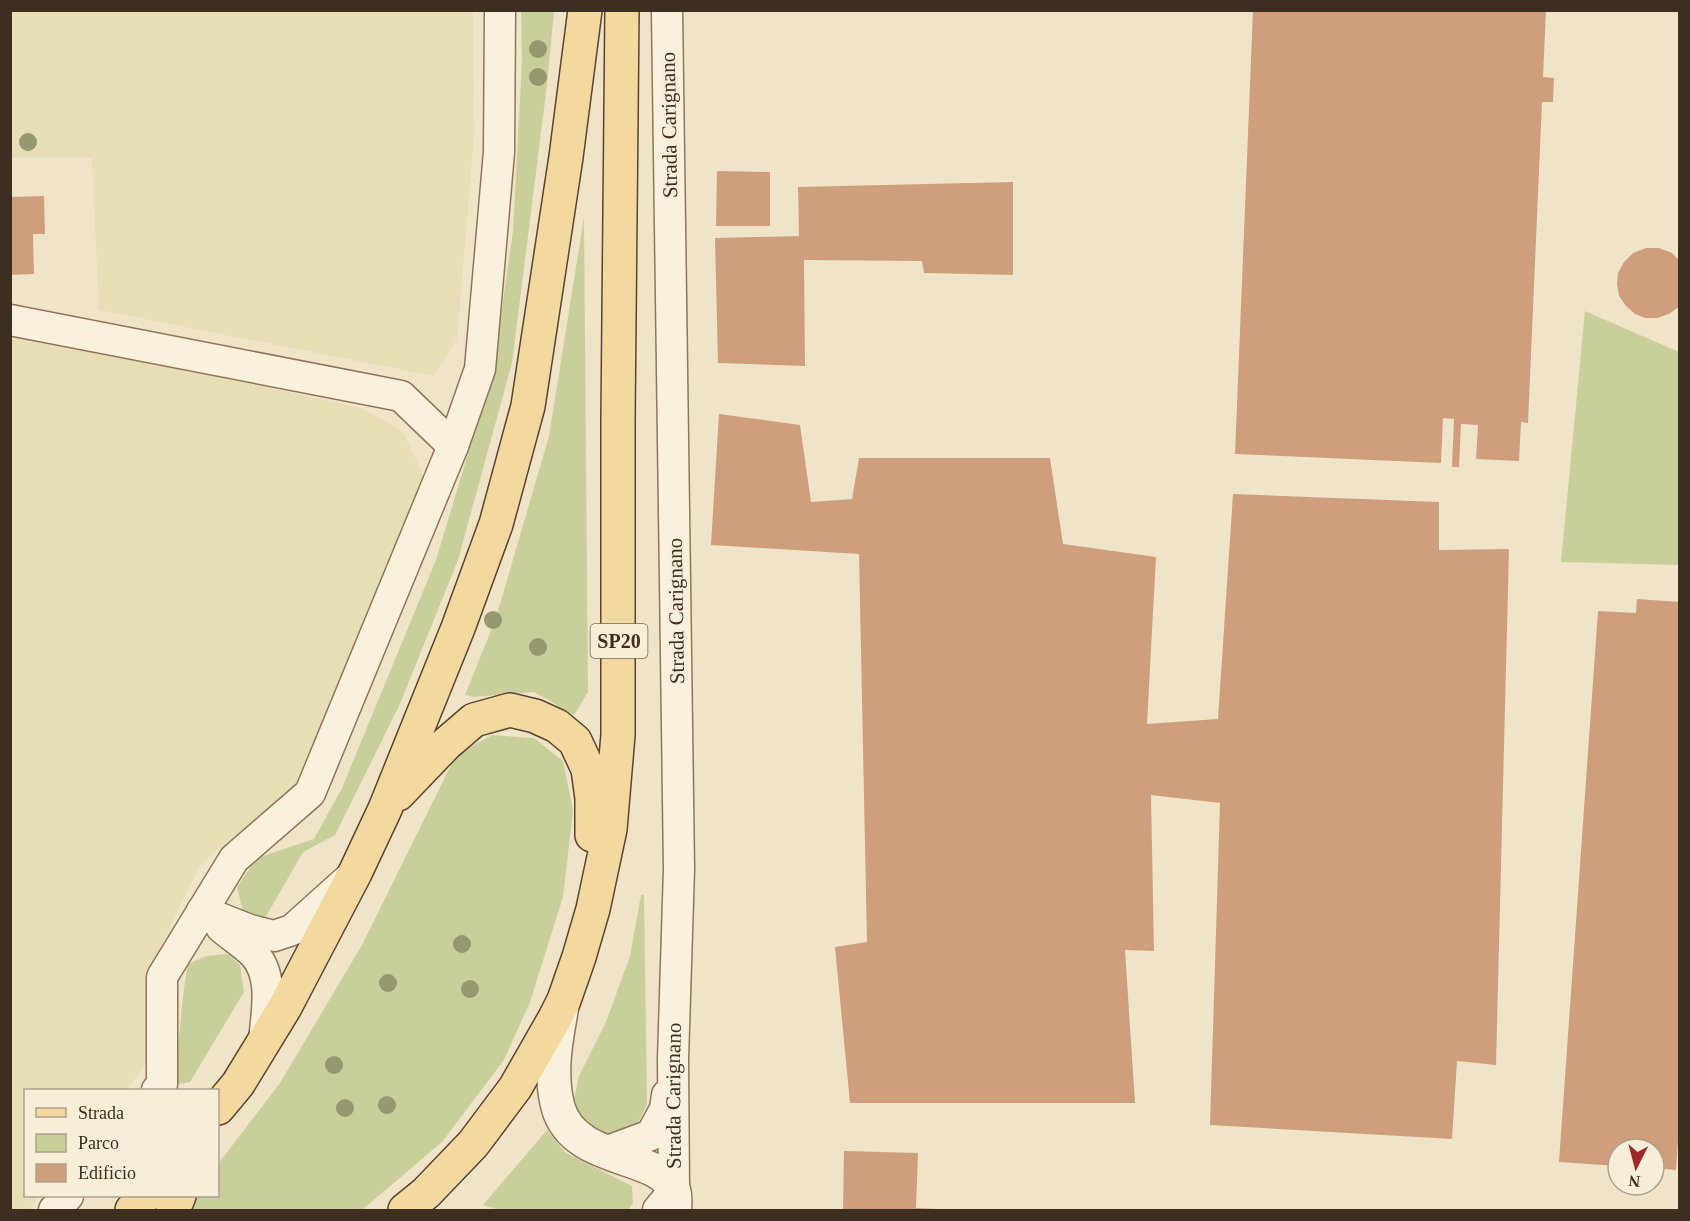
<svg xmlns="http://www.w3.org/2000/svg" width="1690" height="1221" viewBox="0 0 1690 1221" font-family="'Times New Roman',serif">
<rect width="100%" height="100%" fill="#f0e4c8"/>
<path fill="#e6deb5" d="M10,11H473L474,137L457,339L434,376L99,310L92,158H11Z
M11,331L361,408L402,430L426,481L334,764L271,819L232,837L200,866L156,956L145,1066L126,1090H26V1196H40L28,1210H11Z"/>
<path fill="#c9cf9b" d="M521,11H554L547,85L512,363L458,560L400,704L335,835L303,852L264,920L244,916L237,887L257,858L314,839L342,788L436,560L493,371L513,231L522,61Z
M584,217L588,692L574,715L534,692L473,697L465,695L496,618L549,436Z
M1585,311L1679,352V565L1561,562Z
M492,735L534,738L563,761L573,810L563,897L530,1002L504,1060L442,1142L362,1210H187L193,1196H218V1164L280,1083L362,945L456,755Z
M641,895H644L647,1104L639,1121L623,1137L597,1136L583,1127L574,1100L579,1076L606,1022L630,956Z
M228,954L240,965L244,992L190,1082L174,1085C180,1045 180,1004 188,964L206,956Z
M547,1130L566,1153L632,1186L633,1203L628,1210H500L483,1205Z"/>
<path fill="#cf9f7d" d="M1253,10H1546L1543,77L1554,78L1553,102H1542L1528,423L1521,422L1519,461L1476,459L1478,425L1461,424L1459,467H1452L1454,419L1443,418L1441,463L1235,454Z
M717,171L770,172V226H716Z
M1013,182V275L924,273L922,261L804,260L805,366L718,363L715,238L799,236L798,187Z
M44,196L45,234H33L34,274L10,275V197Z
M1646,248H1659L1672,253L1680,261V306L1669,314L1657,318H1645L1635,314L1626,306L1619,296L1617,284L1618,273L1624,262L1633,253Z
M719,414L800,425L811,502L852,499L859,458H1050L1063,544L1156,557L1147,724L1218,719L1233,494L1439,502V550L1509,549L1496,1065L1457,1061L1452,1139L1210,1125L1220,803L1151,795L1154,951L1125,950L1135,1103H850L835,947L867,942L859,554L711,545Z
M1637,599L1680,602V1113L1676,1170L1654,1168V1149H1618V1166L1559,1162L1598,611L1636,613Z
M844,1151L918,1153L916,1208L940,1209V1210H843Z"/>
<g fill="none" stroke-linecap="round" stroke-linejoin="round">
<defs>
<g id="minor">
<path d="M10,320L401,396L453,446"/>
<path d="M202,911L250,930L274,936L292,930L351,877"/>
<path d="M221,927C231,936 244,944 254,954C275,977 266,1014 264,1042"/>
<path d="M157,1090L162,1084V977L234,859L310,793L453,446L480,369L499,152L500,10"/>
<path d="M605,1152L651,1135L665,1109L667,1095"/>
<path d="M54,1210L68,1196"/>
<path id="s1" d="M658,1210L674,1191L673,1059L679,869L667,10"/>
</g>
<path id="tertiary" d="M562,1006C556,1039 549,1073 558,1107C574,1166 665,1152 674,1192C676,1198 674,1205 675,1210"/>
<path id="primary" d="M398,794L446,744L474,720L510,710L535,716L557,726L575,741L588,769L592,798V835
M218,1108L238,1084L285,1007L355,873L385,809L458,628L496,524L528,406L566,157L585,10
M132,1210L145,1196
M173,1210L179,1196
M405,1210L426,1193L473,1144L515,1088L555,1018L564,1000L579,957L593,909L610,829L618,735V420L622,10"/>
</defs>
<use href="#minor" stroke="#8d765c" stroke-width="33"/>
<use href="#tertiary" stroke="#8d765c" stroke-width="36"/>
<use href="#primary" stroke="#5b4430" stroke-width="36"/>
<use href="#minor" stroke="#faf1dc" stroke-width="30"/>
<use href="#tertiary" stroke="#faf1dc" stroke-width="33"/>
<use href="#primary" stroke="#f3d9a0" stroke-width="33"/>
</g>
<g fill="#96986f">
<circle cx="538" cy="49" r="9"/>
<circle cx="538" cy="77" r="9"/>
<circle cx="28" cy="142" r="9"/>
<circle cx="493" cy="620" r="9"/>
<circle cx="538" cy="647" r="9"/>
<circle cx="462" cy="944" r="9"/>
<circle cx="388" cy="983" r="9"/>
<circle cx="470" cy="989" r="9"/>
<circle cx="334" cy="1065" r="9"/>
<circle cx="387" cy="1105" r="9"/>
<circle cx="345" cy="1108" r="9"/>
</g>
<g text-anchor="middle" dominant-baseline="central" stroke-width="6" stroke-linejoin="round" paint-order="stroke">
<rect fill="#f7eed8" stroke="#756857" stroke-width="1.5" x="590.5" y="624" width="57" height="34" rx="4.5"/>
<g font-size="20" font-weight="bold" fill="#3d2e20">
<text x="619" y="641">SP20</text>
</g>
<g font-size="21" fill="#3d2e20" stroke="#f7eed8">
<text transform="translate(669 125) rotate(-91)">Strada Carignano</text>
<text transform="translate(676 611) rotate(-91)">Strada Carignano</text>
<text stroke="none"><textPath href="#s1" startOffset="120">Strada Carignano</textPath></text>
</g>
</g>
<rect width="1690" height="1221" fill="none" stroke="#3d2e20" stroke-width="24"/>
<rect x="24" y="1089" width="195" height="108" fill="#f7eed8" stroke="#ada18e" stroke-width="1.5"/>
<rect x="36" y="1108" width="30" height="9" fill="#f3d9a0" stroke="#ada18e" stroke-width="1.5"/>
<text x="78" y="1119" font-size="18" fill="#3d2e20">Strada</text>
<rect x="36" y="1134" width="30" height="18" fill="#c9cf9b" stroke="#ada18e" stroke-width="1.5"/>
<text x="78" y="1149" font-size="18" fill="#3d2e20">Parco</text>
<rect x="36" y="1164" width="30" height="18" fill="#cf9f7d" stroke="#ada18e" stroke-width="1.5"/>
<text x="78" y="1179" font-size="18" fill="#3d2e20">Edificio</text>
<g transform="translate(1636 1167) rotate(186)"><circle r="28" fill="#f7eed8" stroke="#ada18e" stroke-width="1.5"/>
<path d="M0-4.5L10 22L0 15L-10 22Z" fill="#9e2a2b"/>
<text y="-9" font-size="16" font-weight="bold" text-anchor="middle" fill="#3d2e20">N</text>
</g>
</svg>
